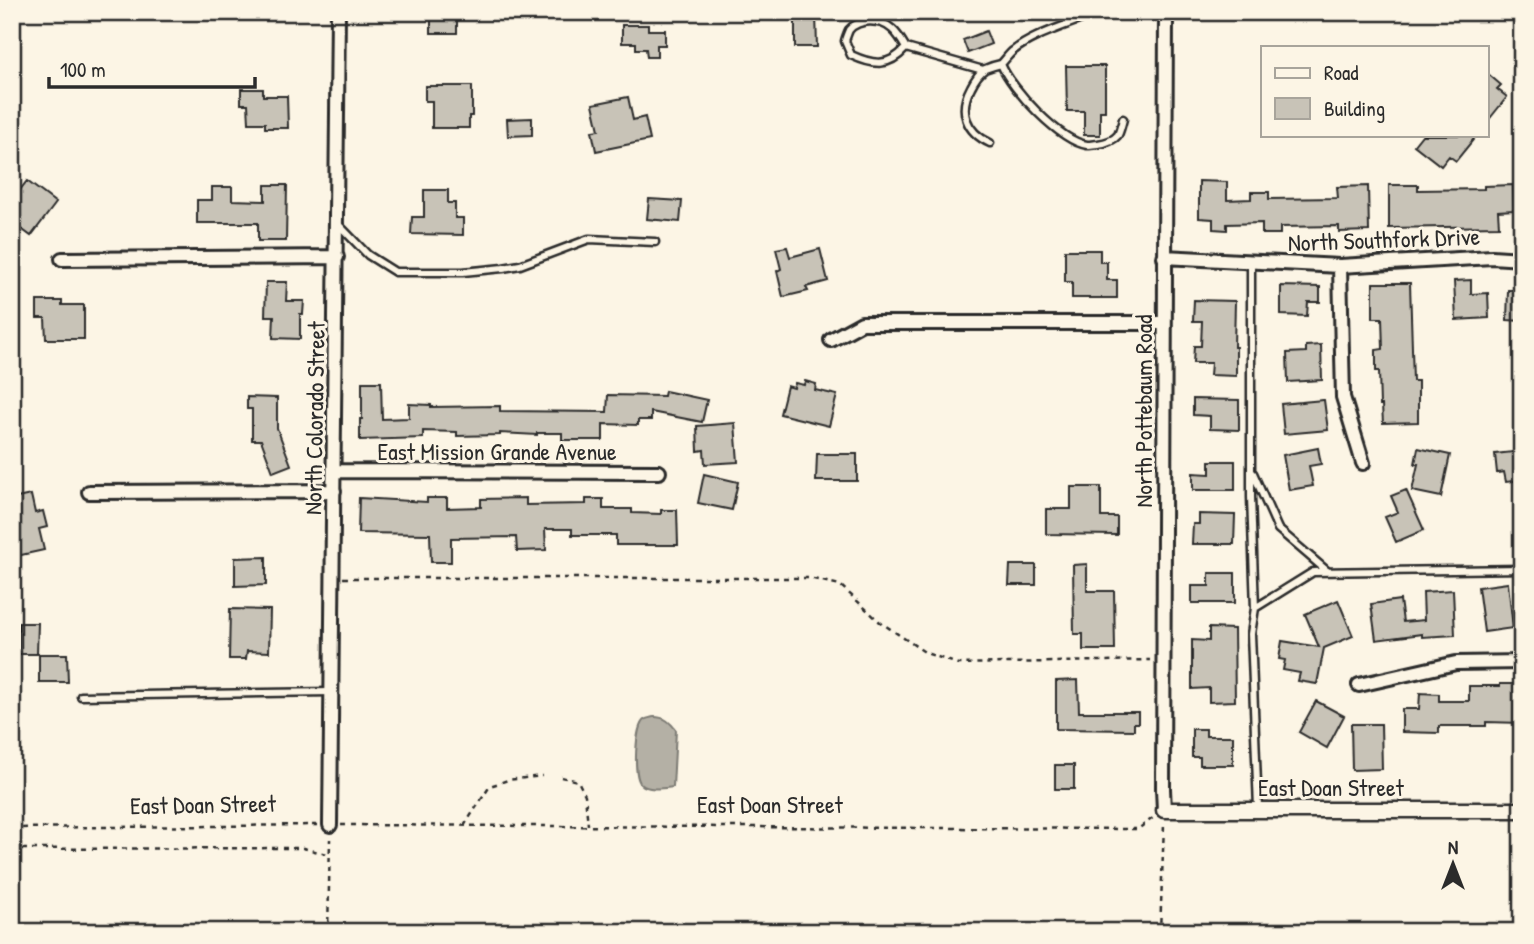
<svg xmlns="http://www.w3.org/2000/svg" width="1534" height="944" viewBox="0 0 1534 944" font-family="'Patrick Hand',sans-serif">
<rect width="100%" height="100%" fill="#fcf5e5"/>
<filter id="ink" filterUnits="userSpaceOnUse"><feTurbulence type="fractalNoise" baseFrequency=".0143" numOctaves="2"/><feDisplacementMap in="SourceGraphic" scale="14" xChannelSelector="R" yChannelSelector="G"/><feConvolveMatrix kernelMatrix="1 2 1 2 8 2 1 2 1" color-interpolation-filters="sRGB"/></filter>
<g filter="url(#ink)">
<path fill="#b4b0a5" stroke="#7d7b74" stroke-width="2" d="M654,717C665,717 670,722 676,730L673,787C664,788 648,791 641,784C633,776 635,727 644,720C645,719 653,717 654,717Z"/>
<path fill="#c8c3b7" stroke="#2b2b2b" stroke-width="2" d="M431,12H457V33H431Z
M816,14L817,47H795V15Z
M622,25H648V30H665V45H657V57H647L646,49H636V43H622Z
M986,31L991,44L968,53L963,40Z
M1066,66H1105V111H1100V135H1084V111H1067Z
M1487,73L1501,85L1497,89L1507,97L1487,122Z
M425,86H472V116H469V128H432V101H425Z
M241,89H263V96H287L288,128H265V123H249L248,104H241Z
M628,97L633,120L645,117L650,140L596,151L592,131L599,130L593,104Z
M532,118V135L508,136L507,119Z
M1422,135H1477L1456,161L1449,156L1441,166L1414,145Z
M27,181L56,203L31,236L12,222V200Z
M1199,181L1227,182V200L1251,199V192H1269V199L1338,198L1337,187L1368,186L1369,231L1339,232V226L1280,227V234H1262V223L1227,224V230L1213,229V219L1199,218Z
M265,185H287L286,241H258V223H197V200H212V187H232V200L265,201Z
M1389,185H1418V190L1484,189V186L1513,185L1514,210L1498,211L1499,226L1389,228Z
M424,190H448V203H455V218H463V235L411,234L412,217H424Z
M649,199L682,201L680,222L647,219Z
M787,247L790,257L820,249L828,281L806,287L808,291L783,297L777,271L781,269L776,249Z
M1065,250H1100V262H1107V280H1117V298H1072V282H1065Z
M1471,280V294L1488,293L1489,318L1456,320L1454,281Z
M266,282H287L286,301H304L303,314H300V339L273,338L274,316H265Z
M1373,283H1410L1413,381H1418V422L1383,423L1382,405H1380L1379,371H1376V350L1383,349L1382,318H1373Z
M1281,286L1320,287V302H1308L1307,316L1281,315Z
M1508,290H1522V321L1507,320Z
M1194,300L1235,301L1234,347H1236V376L1210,375L1211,363H1193L1194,346H1201L1202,321H1193Z
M37,301H62V305H84V339H46L45,318H37Z
M1321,345L1322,380L1288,382L1287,353L1306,352V346Z
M805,381L816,384L815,390L837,395L829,426L780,414L787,386L794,388L795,383L804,385Z
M362,382H381L382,419L409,418V404L431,405V407L500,406V411L607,412L608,395L664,396L665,391L707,400L702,422L651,412V420H638V425L603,424V440H562V433H537V435L500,433V435L457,436V432L423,431V438L360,440V419H362Z
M247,397L277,398V428L291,465L273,472L261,440H252V409H247Z
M1193,399L1239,400V430L1210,429V416L1193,415Z
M1323,400H1324L1328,430L1284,434L1281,404Z
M735,423L738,462L705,464L704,450L698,451L697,426Z
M1318,448L1321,464L1309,466L1313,486L1289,490L1283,455Z
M1418,448L1450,455L1441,497L1412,491L1418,464H1415Z
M1522,451V480L1506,482L1504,472L1497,473L1495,454Z
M817,454H857V481H816Z
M1210,461H1235V490H1193V473L1210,474Z
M704,474L738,482L732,510L698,503Z
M1071,487H1101V517H1117V535L1046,534V509H1071Z
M1406,490L1424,530L1396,542L1385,517L1398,512L1391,496Z
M31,495L35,513L43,511L47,527L39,529L44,550L12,557V499Z
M359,498L427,502V498H447V508L481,507V499L526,498V505L586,504V499H603V509H632V513L661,514V510H677L678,545H616V535H572V529H545L546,550L517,551L516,537L451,538V562H431L430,534L358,533Z
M1199,514L1235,515L1234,544H1192L1193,524H1199Z
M266,557V585L235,586V558Z
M1087,564V591H1114L1115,650H1083V634H1074L1073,565Z
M1010,565H1036V585H1009Z
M1209,573H1235V603H1192V586H1209Z
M1508,583L1513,628L1484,632L1478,587Z
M1453,590L1455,635L1422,637V634L1376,640L1371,604L1400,600L1403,622L1424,620L1423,592Z
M1338,600L1353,636L1324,648L1317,684L1298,681L1300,673L1283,670L1285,660L1279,659L1282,641L1319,647L1305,614Z
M230,609L270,610L269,652L247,651L246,659H229Z
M19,623H38L37,654H19Z
M1209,628L1234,629L1235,701L1209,702V688L1192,689V640L1209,641Z
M39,654H67L68,682H39Z
M1078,680L1079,712H1138V723H1134V730L1056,729V681Z
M1500,684H1522V723L1486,722V726H1439V733L1402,732V709H1419L1420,693L1439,694V701H1469V686H1500Z
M1316,701L1344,716L1327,748L1299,732Z
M1351,724H1381L1382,769L1352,770Z
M1192,729H1206V736H1233V765H1200V757H1192Z
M1055,765H1074V789H1055Z"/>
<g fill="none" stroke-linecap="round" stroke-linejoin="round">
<defs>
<path id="service" d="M1097,12C1071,25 1035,33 1013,51C1009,54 1005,60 1001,64C1011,89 1060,141 1087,145C1091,145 1095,144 1098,144C1105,143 1113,141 1118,135C1120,131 1122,123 1123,119
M906,48C902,41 898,34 892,29C881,19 859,18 849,30C848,32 845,40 845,41L851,55C873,65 888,68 906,48L983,70
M990,143C966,132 958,111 971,87C974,81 979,73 985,69C990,67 996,65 1001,64
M338,224L368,255L395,272H463L503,268L520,265L589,239L655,242
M1251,262V497L1255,608
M1253,473L1278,529L1327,571
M81,696L332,692
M1258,808L1251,634L1255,608L1313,572L1522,569"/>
<path id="minor" d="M1164,257L1340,266L1492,257L1522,259
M62,259L337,257
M1340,266L1343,397L1363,463
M831,340L862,323H1164
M334,471L659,472
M89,492L334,491
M1359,685L1456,663L1522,662
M1164,810L1163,789L1166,12
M330,825L338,12"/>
<path id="tertiary" d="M1164,810H1522"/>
</defs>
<use href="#service" stroke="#2b2b2b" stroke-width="11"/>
<use href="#minor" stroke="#2b2b2b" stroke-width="18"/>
<use href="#tertiary" stroke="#2b2b2b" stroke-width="19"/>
<path stroke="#2b2b2b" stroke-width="2.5" stroke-dasharray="5 5" stroke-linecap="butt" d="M343,578H809L840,585L880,622L926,653L958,664L1150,660
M561,777L578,781L585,795L588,825
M341,825L1138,829L1153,818
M464,826L490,786L508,780L542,776
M12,828L317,825
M12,849L303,848L330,855
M328,932L330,839
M1160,932L1164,824"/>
<use href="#service" stroke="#fcf5e5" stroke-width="6"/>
<use href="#minor" stroke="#fcf5e5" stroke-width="12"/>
<use href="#tertiary" stroke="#fcf5e5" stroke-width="14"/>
</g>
</g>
<g text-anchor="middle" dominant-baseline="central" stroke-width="6" stroke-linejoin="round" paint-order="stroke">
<g font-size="24" fill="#2b2b2b" stroke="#fcf5e5">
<text transform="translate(1384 239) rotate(-2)">North Southfork Drive</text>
<text transform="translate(1143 411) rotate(-90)">North Pottebaum Road</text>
<text transform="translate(314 418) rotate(-89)">North Colorado Street</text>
<text x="497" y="451">East Mission Grande Avenue</text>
<text x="1331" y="787">East Doan Street</text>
<text transform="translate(203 804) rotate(-1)">East Doan Street</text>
<text x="770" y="804">East Doan Street</text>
</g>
</g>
<rect width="1534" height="944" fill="none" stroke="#fcf5e5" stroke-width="42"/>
<rect x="21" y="21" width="1492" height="902" fill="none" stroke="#2b2b2b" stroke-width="2.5" filter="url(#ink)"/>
<rect x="1261" y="46" width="228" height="91" fill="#fcf5e5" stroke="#a8a49b" stroke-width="2"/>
<rect x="1275" y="68" width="35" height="10" fill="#fcf5e5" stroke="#a8a49b" stroke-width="2"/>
<text x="1324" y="80" font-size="21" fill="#2b2b2b">Road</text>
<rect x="1275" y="98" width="35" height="21" fill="#c8c3b7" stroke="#a8a49b" stroke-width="2"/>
<text x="1324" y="116" font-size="21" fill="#2b2b2b">Building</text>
<g transform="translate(1453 864)" stroke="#fcf5e5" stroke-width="5" paint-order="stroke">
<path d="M0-5L12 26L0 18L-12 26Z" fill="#2b2b2b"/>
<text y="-10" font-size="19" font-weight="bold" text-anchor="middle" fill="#2b2b2b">N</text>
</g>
<path d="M49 77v10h206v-10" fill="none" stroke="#2b2b2b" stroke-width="3.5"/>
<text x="60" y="77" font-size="21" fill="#2b2b2b" stroke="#fcf5e5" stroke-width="5" paint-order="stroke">100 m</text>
</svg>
